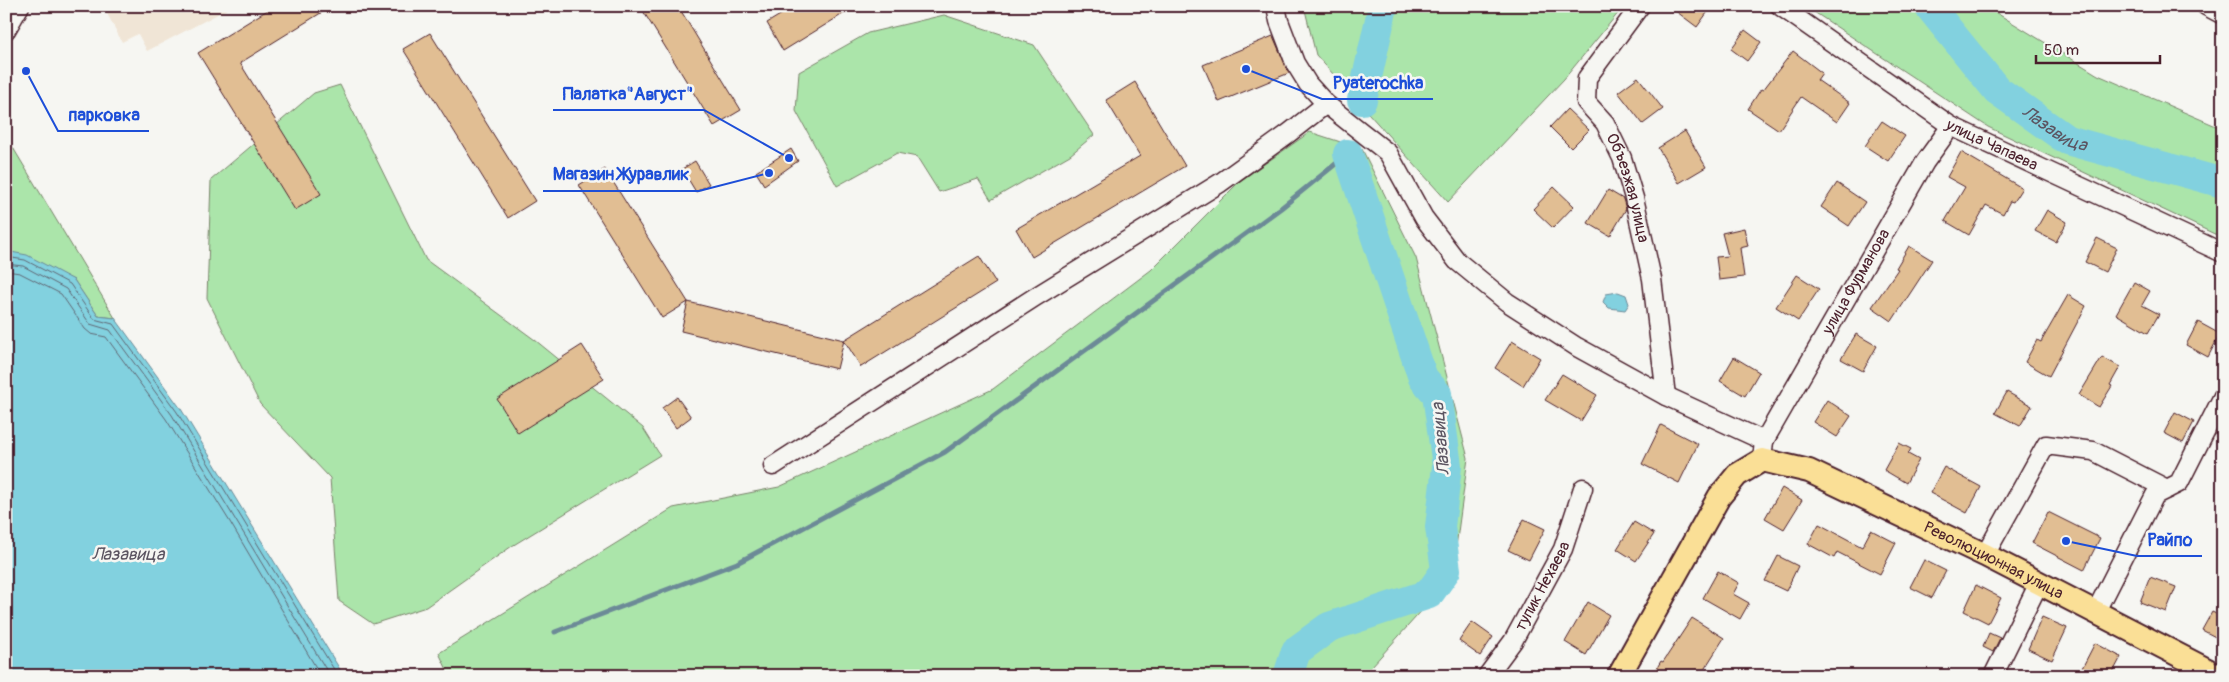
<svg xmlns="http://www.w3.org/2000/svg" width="2229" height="682" viewBox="0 0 2229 682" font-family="Pangolin,sans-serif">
<rect width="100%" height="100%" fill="#f6f6f2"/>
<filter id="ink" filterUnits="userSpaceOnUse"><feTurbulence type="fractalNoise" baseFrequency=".02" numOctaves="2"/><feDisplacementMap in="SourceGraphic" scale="10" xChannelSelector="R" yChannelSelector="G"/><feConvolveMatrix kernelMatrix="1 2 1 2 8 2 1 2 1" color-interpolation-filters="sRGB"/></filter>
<g filter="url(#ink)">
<path fill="#f0e5d6" d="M103,6H233L147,51L138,34L122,42Z"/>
<path fill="#abe5aa" stroke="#7a826a" d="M1304,6H1624L1564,79L1448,202L1316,55Z
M1805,6H1985L2098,75L2223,129V238L1988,127Z
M944,15L1034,45L1094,135L1070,155L991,200L978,179L939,192L917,157L897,153L837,186L796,111L799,72L868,33Z
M340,85L426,260L535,340L643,428L660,455L512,546L426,607L373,624L339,601L330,478L260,404L207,298L211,180L314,93Z
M1310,132L1362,149L1416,258L1468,458L1452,577L1363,676H450L439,653L673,508L779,487L993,389L1151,270L1240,181Z
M6,136L115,318L98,316L74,280L11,252L6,253Z"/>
<path fill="#82d1df" stroke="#6c8a97" d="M11,252L27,255L74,280L98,316L115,318L181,409L344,676H6V253Z
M1618,292L1626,295L1629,304L1625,310L1609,308L1603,302L1606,294Z"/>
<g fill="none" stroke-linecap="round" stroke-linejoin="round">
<path stroke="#606673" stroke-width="1" d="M6,257L25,260L70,284L94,319L113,324L177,412L338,676
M6,264L23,266L66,289L90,324L110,330L172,415L330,676
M6,271L20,273L61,294L85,329L91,334L106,337L166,419L230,522L321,676"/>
<path stroke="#6c8a97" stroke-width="5" d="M555,632L737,563L945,452L1281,208L1348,154"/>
<g stroke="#82d1df" stroke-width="30">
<path id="s1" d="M1929,6L1997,90L2067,140L2223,183"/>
<path d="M1362,100L1383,6"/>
<path d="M1288,676L1296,651L1329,627L1429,594L1446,570L1440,527L1447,466L1437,394L1423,378L1348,154"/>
</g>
</g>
<path fill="#e1be93" stroke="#4a1f2b" d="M274,6H332L240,63L321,194L295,210L198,53Z
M640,6H678L741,110L714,126Z
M795,6H856L783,51L767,23Z
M1669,6H1712L1697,27Z
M1745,30L1761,42L1747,61L1731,49Z
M430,33L535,201L508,218L403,49Z
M1273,36L1289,73L1219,102L1203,65Z
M1793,51L1822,73L1817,80L1850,103L1837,122L1801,97L1779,130L1748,109L1761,89L1763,90Z
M1638,77L1663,109L1643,124L1618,92Z
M1135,82L1185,166L1032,257L1016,229L1140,156L1106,100Z
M1567,109L1589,130L1571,148L1550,127Z
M1882,121L1905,136L1888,161L1865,146Z
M1685,131L1706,167L1679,183L1658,148Z
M791,149L798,161L764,185L756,172Z
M1961,152L2022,188L2013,202L2010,201L2003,214L1986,205L1969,235L1945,221L1965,187L1947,177Z
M695,161L709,184L696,192L682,169Z
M605,169L688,302L662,318L579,185Z
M1837,183L1865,202L1849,226L1821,207Z
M1554,187L1574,206L1553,228L1533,209Z
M1608,190L1623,199L1626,209L1610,236L1588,223Z
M2047,210L2067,222L2056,242L2035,231Z
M1744,228L1748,246L1740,248L1744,277L1719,280L1716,257L1728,256L1722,233Z
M2097,238L2117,248L2105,272L2085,262Z
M1909,246L1932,260L1892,321L1872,307L1898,269L1896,268Z
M979,256L996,283L861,367L844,340Z
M1797,275L1819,289L1798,321L1776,307Z
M2134,282L2150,291L2142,305L2159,314L2148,333L2116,314Z
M2068,295L2086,306L2049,376L2025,362L2037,340L2041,342Z
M688,302L844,340L837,369L681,331Z
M2198,322L2220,334L2208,357L2186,345Z
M1856,334L1877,346L1863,371L1841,359Z
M1512,341L1540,358L1523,386L1495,368Z
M582,345L604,379L518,433L497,399Z
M1734,357L1759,372L1745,396L1720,381Z
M2102,357L2120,367L2110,385L2112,386L2099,407L2079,395Z
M1562,374L1597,395L1581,421L1545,400Z
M2007,392L2032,406L2020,426L1995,413Z
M677,397L691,417L676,428L662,408Z
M1827,400L1851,416L1837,437L1813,422Z
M2175,412L2194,422L2183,443L2164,433Z
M1661,425L1698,444L1679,483L1642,464Z
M1899,443L1911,449L1908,454L1919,460L1906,483L1884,470Z
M1944,467L1981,487L1967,513L1930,493Z
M1782,488L1802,500L1784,529L1765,518Z
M2048,512L2100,538L2084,570L2032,543Z
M1524,519L1545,529L1529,560L1508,550Z
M1634,522L1654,534L1636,561L1617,549Z
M1819,524L1862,547L1871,530L1896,543L1880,574L1837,552L1834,558L1808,544Z
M1778,556L1798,566L1786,591L1765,581Z
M1924,560L1946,571L1932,598L1910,587Z
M1718,571L1739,583L1733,594L1749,603L1740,619L1703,598Z
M2150,577L2176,587L2166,612L2140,602Z
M1976,585L2001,598L1988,623L1964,611Z
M1588,602L1609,615L1586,655L1565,642Z
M2212,612L2223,617V641L2202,630Z
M2042,617L2067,628L2052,660L2028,649Z
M1692,618L1724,638L1700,676H1652L1661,661L1663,662Z
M1472,622L1493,637L1480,656L1459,641Z
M1989,633L2000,638L1993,652L1983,647Z
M2095,643L2121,657L2111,676H2087L2080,672Z"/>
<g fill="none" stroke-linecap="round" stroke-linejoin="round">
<defs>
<g id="minor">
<path d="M1276,6L1279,21L1295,63L1308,84L1326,104L1388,153L1424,218L1457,261L1507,302L1577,347L1666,396L1764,441L1762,460"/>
<path id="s2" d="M1640,6L1587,78L1586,102L1605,123L1622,158L1634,198L1652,279L1666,396"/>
<path id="s3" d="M1780,6L1951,126L2223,253"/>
<path d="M2206,6L2223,15"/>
<path d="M6,30L20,6"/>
<path id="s4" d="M1764,441L1925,162L1951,126"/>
<path d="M773,466L1035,297L1220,183L1289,133L1326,104"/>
<path d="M1985,555L2046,445L2093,451L2167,489"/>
<path d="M2096,611L2155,495L2179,483L2223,396"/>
<path id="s5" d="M1487,676L1513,641L1563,549L1583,488"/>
<path d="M1993,676L2039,583"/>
</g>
<g id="major">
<path id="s6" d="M1619,676L1719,497L1737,475L1762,460L1809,471L1985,555L2219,676"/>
</g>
</defs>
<use href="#minor" stroke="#4a1f2b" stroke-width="21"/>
<use href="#major" stroke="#4a1f2b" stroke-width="26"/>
<use href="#minor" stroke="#f6f6f2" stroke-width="18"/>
<use href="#major" stroke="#fadf96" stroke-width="22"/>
</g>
</g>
<g text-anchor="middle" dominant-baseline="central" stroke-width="5" stroke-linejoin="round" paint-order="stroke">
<g font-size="16" fill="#4a1f2b" stroke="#f6f6f2">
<text stroke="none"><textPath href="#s3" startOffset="254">улица Чапаева</textPath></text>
<text stroke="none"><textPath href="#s2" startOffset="211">Объезжая улица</textPath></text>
<text stroke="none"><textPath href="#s4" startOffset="184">улица Фурманова</textPath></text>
<text stroke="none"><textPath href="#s6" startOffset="516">Революционная улица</textPath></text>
<text stroke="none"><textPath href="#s5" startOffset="106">тупик Нехаева</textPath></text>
</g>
<g font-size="18" font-style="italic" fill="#5b5461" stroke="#f6f6f2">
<text stroke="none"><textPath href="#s1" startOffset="178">Лазавица</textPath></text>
<text transform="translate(1441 439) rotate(-95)">Лазавица</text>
<text x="128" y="554">Лазавица</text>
</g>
</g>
<path fill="none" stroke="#1d4ed8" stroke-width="2" d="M1246 69L1322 99H1433M789 158L704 110H553M26 71L58 131H149M769 173L699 191H543M2066 541L2137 556H2202"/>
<g fill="#1d4ed8" stroke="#f6f6f2" stroke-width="2">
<circle cx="1246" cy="69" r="5"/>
<circle cx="789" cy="158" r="5"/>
<circle cx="26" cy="71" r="5"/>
<circle cx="769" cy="173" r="5"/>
<circle cx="2066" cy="541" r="5"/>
</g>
<g font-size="18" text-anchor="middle" font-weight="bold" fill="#1d4ed8" stroke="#f6f6f2" stroke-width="5" stroke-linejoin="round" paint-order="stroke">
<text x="1378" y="89">Pyaterochka</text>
<text x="628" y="100">Палатка"Август"</text>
<text x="104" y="121">парковка</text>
<text x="621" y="180">Магазин Журавлик</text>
<text x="2170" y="546">Райпо</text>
</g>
<rect width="2229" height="682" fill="none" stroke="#f6f6f2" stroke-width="25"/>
<rect x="12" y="12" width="2204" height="657" fill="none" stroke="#4a1f2b" stroke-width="2" filter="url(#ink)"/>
<path d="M2036 55v8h124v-8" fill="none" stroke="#4a1f2b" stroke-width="2.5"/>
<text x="2044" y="55" font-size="15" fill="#4a1f2b" stroke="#f6f6f2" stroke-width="4" paint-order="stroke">50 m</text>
</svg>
